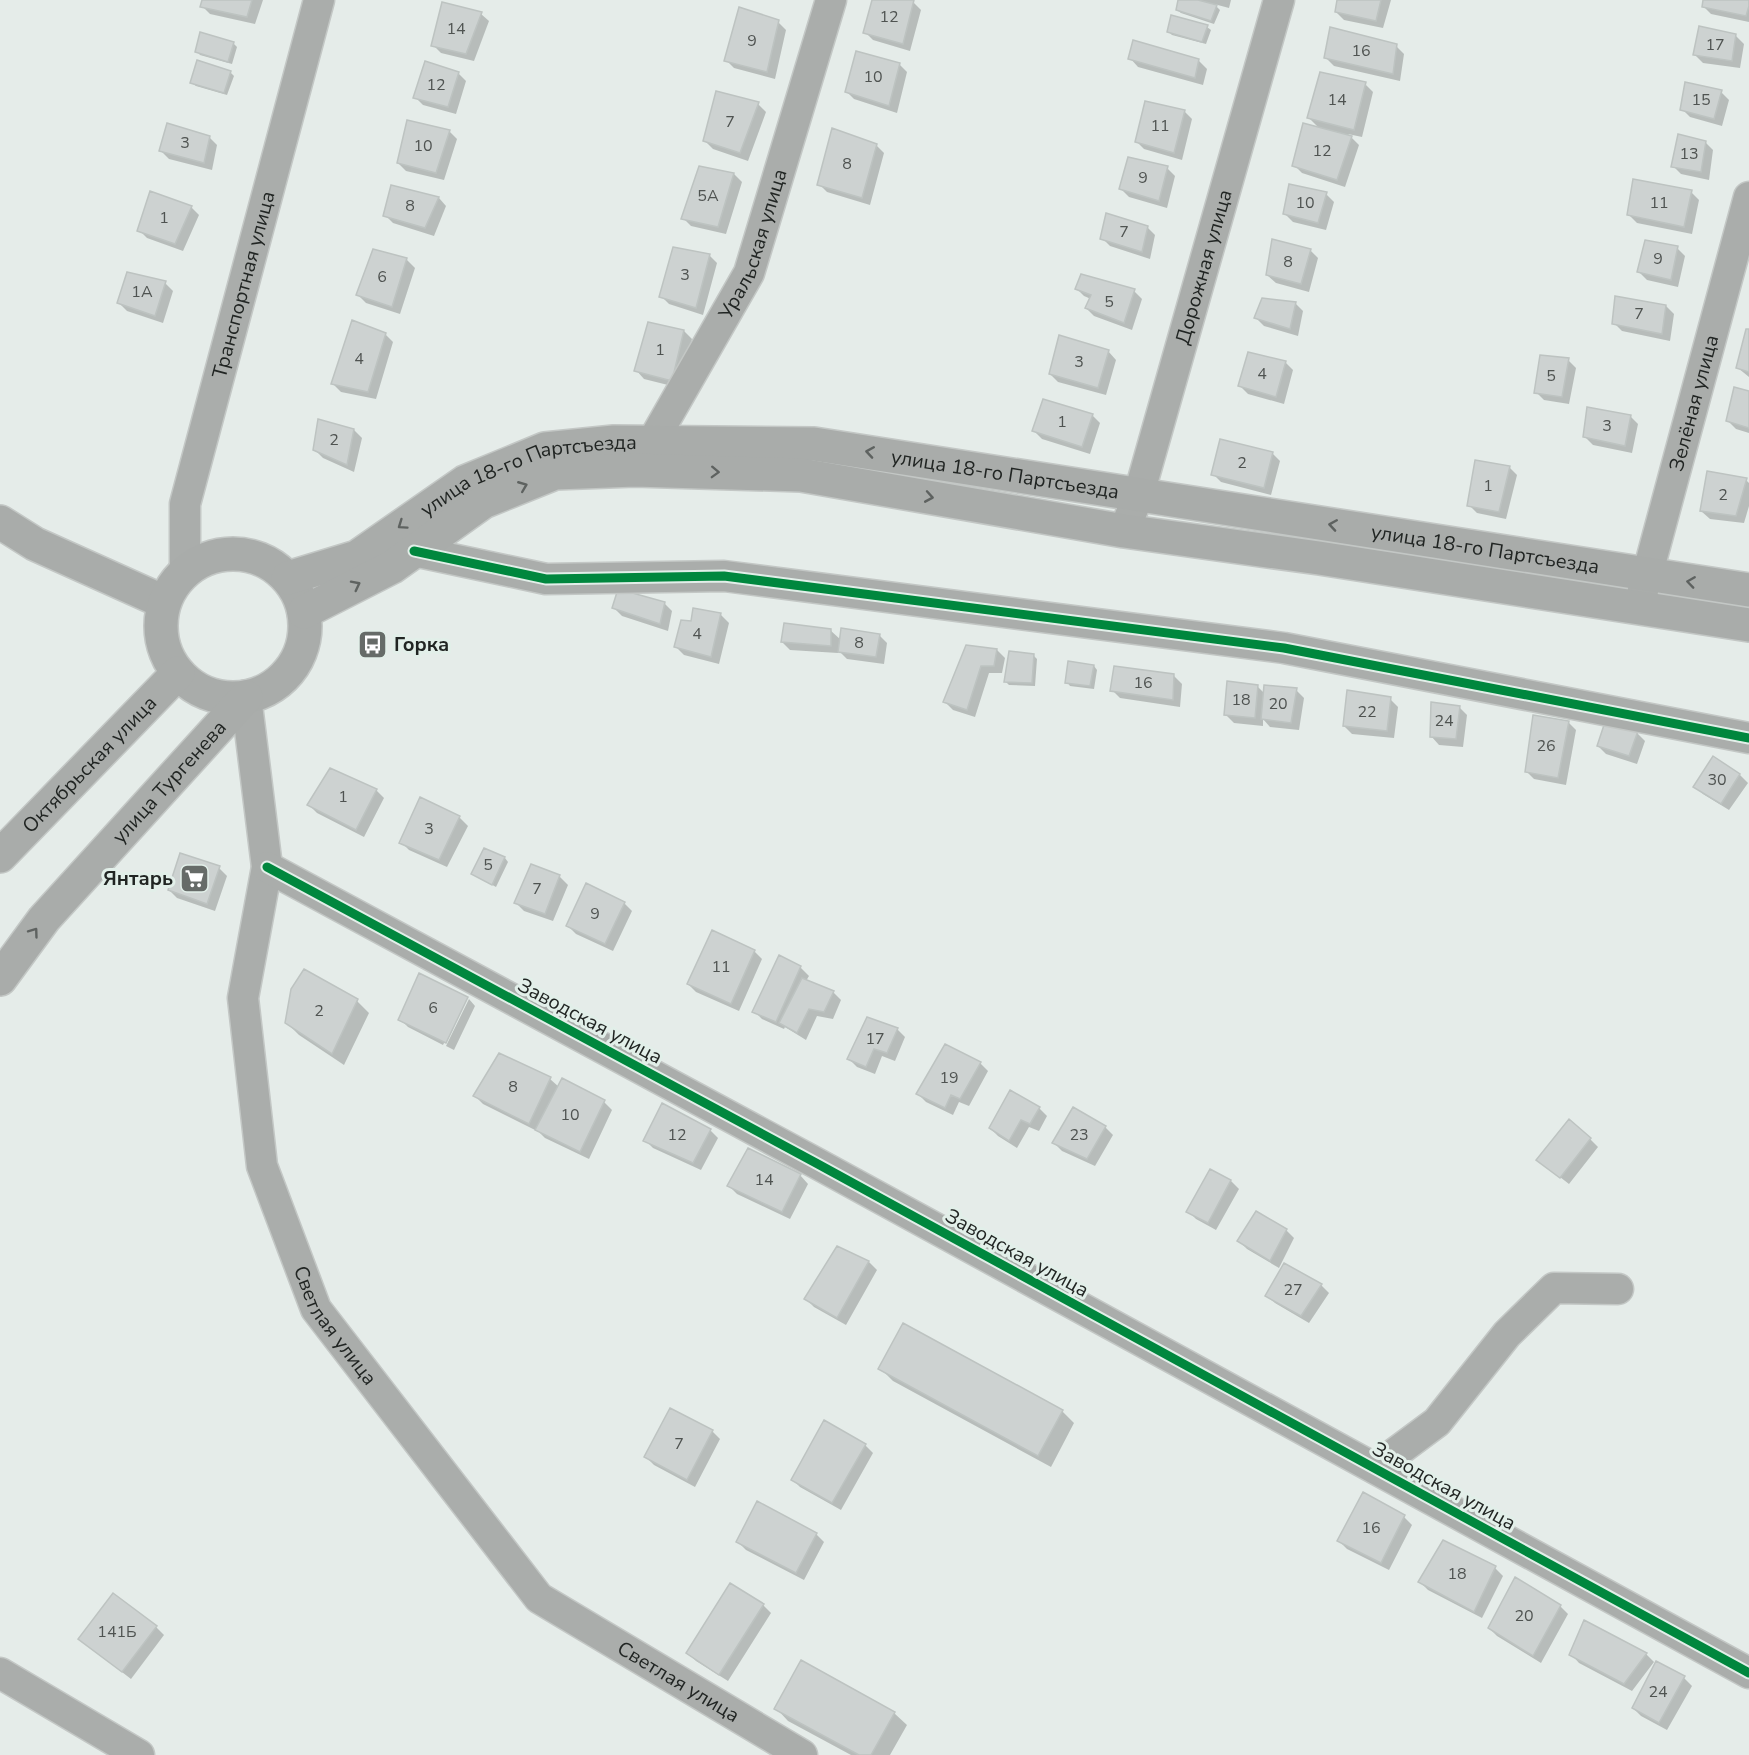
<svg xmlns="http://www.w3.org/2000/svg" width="1749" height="1755" viewBox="0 0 1749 1755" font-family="'Nunito Sans',sans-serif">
<rect width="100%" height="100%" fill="#e5ece9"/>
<path fill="#0003" d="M204,0H263L255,24L210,14L202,6Z
M874,0H907L913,2L921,10L910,51L873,40L865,32Z
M1180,0H1231L1229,8L1214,4L1220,10L1214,24L1181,13L1177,10Z
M1339,0H1391L1383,28L1344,20L1336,12Z
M1705,0H1749V22L1711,14L1703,6Z
M481,14L489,21L474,61L441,53L433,45Z
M778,22L786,30L775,79L734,68L726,60Z
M1207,27L1211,30L1206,44L1172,35L1169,32Z
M1735,35L1744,44L1740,68L1703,63L1695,55Z
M233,43L237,47L232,64L200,55L197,51Z
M1396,46L1404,54L1400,81L1334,66L1326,58Z
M1130,58L1199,61L1207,69L1203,85L1138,67Z
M899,64L907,72L897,113L854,99L846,91Z
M230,72L234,76L227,95L196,86L192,83Z
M458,73L466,81L456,114L423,105L415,97Z
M1365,84L1373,92L1362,137L1348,134L1359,145L1345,187L1302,173L1294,165L1320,129L1308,117Z
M1721,92L1729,100L1722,126L1690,117L1682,109Z
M758,104L766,112L748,161L713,149L705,141Z
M1184,111L1192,119L1182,160L1144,149L1136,141Z
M449,131L457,139L444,180L406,171L398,163Z
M209,137L217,145L212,170L169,159L161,151Z
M1705,142L1713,150L1709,180L1681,174L1673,166Z
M876,145L884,153L870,205L827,192L819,184Z
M700,167L734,174L742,182L726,234L691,226L683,218Z
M1167,168L1175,176L1167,208L1129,197L1121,189Z
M392,187L439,198L446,206L434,236L393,223L385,215Z
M1691,192L1699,200L1692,234L1637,223L1629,215Z
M1326,194L1334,202L1326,230L1293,222L1285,214Z
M191,207L199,215L183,251L147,238L139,230Z
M1147,227L1155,235L1150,259L1110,246L1102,238Z
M1677,248L1685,256L1678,287L1647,280L1639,272Z
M1310,250L1318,258L1309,292L1276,283L1267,275Z
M374,251L407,260L415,268L400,314L366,303L358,295Z
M709,255L717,263L703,315L669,304L661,296Z
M165,283L173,291L163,323L127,311L119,303Z
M1076,288L1134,291L1142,299L1132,330L1094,316L1086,308L1091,299L1084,296Z
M1295,303L1303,311L1298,336L1264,326L1256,318Z
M1666,306L1674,314L1670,341L1622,331L1614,323Z
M684,331L692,339L680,388L644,379L636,370Z
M1749,331V377L1738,368Z
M385,334L393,342L376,399L341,392L333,384Z
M1108,351L1116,360L1106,395L1058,382L1050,374Z
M1568,360L1576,368L1569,404L1544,400L1536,392Z
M1285,362L1293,370L1284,404L1248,394L1240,386Z
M1749,392V433L1736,429L1728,421Z
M1092,415L1100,423L1090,454L1042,439L1034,431Z
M1630,416L1638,424L1632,453L1593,445L1585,437Z
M354,430L362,438L354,472L323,458L315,450Z
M1272,453L1280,461L1271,495L1221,482L1213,474Z
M1509,467L1517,475L1506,519L1477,513L1469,505Z
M1746,480L1749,483V506L1744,523L1710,519L1701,511Z
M664,603L672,611L668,631L622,616L614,608Z
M721,615L729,623L719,664L684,655L676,647L692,623Z
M830,630L841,640L879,635L887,643L884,664L847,659L838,650V653L790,650L782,642Z
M997,650L1005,658L1002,673H989L975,717L953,710L945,702Z
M1034,656L1037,659L1035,686L1009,685L1006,682Z
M1094,666L1097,670L1094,689L1070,686L1067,682Z
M1174,676L1182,684L1180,707L1120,698L1112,690Z
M1257,686L1265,694L1296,690L1304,698L1299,730L1270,727L1263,719V726L1234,723L1226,715Z
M1390,699L1398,707L1394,738L1352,734L1344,726Z
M1459,707L1467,715L1463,747L1439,745L1431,736Z
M1568,722L1576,730L1566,785L1534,779L1526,771Z
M1637,733L1645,741L1637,764L1606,754L1598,746Z
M1714,758L1740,775L1748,783L1729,810L1703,794L1695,786Z
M331,770L376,790L384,798L364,837L317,813L309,805Z
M420,799L460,818L468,826L447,867L409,850L401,842Z
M484,850L505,858L508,862L496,887L473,874Z
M532,866L560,877L568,885L553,921L524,911L516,903Z
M219,868L227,876L215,911L177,898L169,890Z
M624,903L632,911L613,951L576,934L568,926Z
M754,951L762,959L739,1011L696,992L688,984Z
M780,957L801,968L809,976L806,981L833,992L841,1000L833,1019L817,1016L806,1040L785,1027L784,1029L762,1019L754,1011Z
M467,998L443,1045L408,1027L400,1019Z
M469,999L475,1006L454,1050L446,1046Z
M357,1001L369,1013L344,1065L299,1035L286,1022Z
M867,1018L897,1029L905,1037L895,1061L882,1056L875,1074L857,1067L849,1059Z
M980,1063L988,1071L969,1106L959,1102L953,1115L926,1102L918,1094Z
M550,1079L559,1087L604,1102L612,1110L589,1159L545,1138L539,1132L483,1104L475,1096Z
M1039,1108L1047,1116L1039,1131L1029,1127L1017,1148L998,1136L990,1128Z
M1105,1127L1113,1135L1095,1166L1062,1151L1054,1143Z
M710,1130L718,1138L701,1170L653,1148L645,1140Z
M1590,1139L1598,1147L1569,1184L1538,1160Z
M1211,1171L1231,1181L1239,1189L1216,1230L1196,1219L1188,1211Z
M800,1175L808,1184L790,1219L737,1194L729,1186Z
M1286,1230L1294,1238L1279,1268L1247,1249L1239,1241Z
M837,1248L869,1262L877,1270L846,1325L814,1307L806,1299Z
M1284,1265L1321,1285L1329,1293L1309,1323L1275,1303L1267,1295Z
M880,1368L1062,1411L1074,1423L1051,1467L893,1381Z
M671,1410L712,1431L720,1439L695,1487L654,1465L646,1457Z
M865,1445L873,1453L841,1510L800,1487L792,1479Z
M1404,1517L1412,1525L1389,1570L1347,1549L1339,1541Z
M816,1534L824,1542L804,1580L746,1550L738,1542Z
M1495,1568L1503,1576L1482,1618L1428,1590L1420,1582Z
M763,1605L771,1613L728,1681L696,1661L688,1653Z
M1560,1606L1568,1614L1541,1663L1497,1636L1489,1628Z
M156,1627L164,1635L131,1679L88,1646Z
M1571,1654H1646L1654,1662L1632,1691L1579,1663Z
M1684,1678L1692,1686L1667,1730L1641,1716L1633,1708Z
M776,1708L894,1713L907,1725L890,1755H851L788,1721Z"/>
<path fill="#cdd2d1" stroke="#bdc3c1" stroke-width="1.5" d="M202,0H252L247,17L200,7Z
M872,0H914L903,44L863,33Z
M1178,0H1198L1217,5L1211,21L1176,10Z
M1337,0H1381L1376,21L1335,12Z
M1703,0H1749V6L1746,16L1702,7Z
M442,2L482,12L466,54L431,46Z
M739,7L779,20L767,72L724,61Z
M1171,15L1208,25L1202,42L1167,32Z
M1699,26L1736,34L1732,61L1693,55Z
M1330,27L1397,44L1393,74L1324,58Z
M200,32L234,42L228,62L195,52Z
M1133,40L1199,59L1195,78L1128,59Z
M856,51L900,63L889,106L845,92Z
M197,60L231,71L224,93L190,83Z
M425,61L459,72L448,107L413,98Z
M1320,72L1366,82L1354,130L1307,118Z
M1685,82L1722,90L1714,119L1680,110Z
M716,91L759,102L740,153L703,141Z
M1145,101L1185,110L1174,153L1135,142Z
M407,120L450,130L436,173L397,163Z
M167,123L210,136L204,163L159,151Z
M1303,123L1352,136L1337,180L1292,166Z
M832,128L877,144L862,198L817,185Z
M1678,134L1706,141L1701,172L1671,167Z
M1128,157L1168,166L1159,201L1119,189Z
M699,166L734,173L718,227L681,219Z
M1633,179L1692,190L1684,227L1627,215Z
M1289,184L1327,192L1318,223L1283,214Z
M391,185L439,197L425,228L383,216Z
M150,191L192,206L175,244L137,231Z
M1106,213L1148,226L1142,252L1100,239Z
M1272,239L1311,249L1301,284L1266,275Z
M1645,240L1678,246L1671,280L1637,272Z
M673,247L710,254L696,308L659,297Z
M373,249L407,258L392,307L356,295Z
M127,272L166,281L155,316L117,303Z
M1081,274L1135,289L1124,323L1085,308L1091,295L1075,289Z
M1615,296L1666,305L1662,334L1612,324Z
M1262,298L1296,302L1290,329L1254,318Z
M352,320L386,333L368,392L331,384Z
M648,322L684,330L672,381L634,371Z
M1746,329H1749V372L1736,368Z
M1059,335L1109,350L1098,388L1049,374Z
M1248,352L1286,361L1276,397L1238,386Z
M1540,355L1569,358L1562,397L1534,393Z
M1734,387L1749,391V428L1726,421Z
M1043,399L1093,414L1082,447L1032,431Z
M1587,407L1631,415L1625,446L1583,437Z
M318,419L354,429L347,465L313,450Z
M1220,439L1273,452L1264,488L1211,475Z
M1475,460L1510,466L1499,512L1467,506Z
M1707,471L1747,478L1736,516L1700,511Z
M618,589L665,602L660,624L612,608Z
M693,608L721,613L711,657L674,647L681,620L691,621Z
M784,623L831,629V646L781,642Z
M841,628L880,634L876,657L838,652Z
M966,645L997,649L994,666H981L967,710L943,702Z
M1009,651L1034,654L1032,683L1004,682Z
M1068,661L1094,665L1090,686L1065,683Z
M1114,666L1174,674L1173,700L1110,691Z
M1227,681L1258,685L1255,718L1224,715Z
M1264,685L1297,688L1291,723L1261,719Z
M1347,690L1391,697L1387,731L1343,726Z
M1431,702L1460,706L1456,739L1430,737Z
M1533,715L1569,721L1558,778L1525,772Z
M1605,722L1638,731L1629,756L1597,746Z
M1713,756L1740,774L1721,804L1693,787Z
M330,768L377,789L356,830L307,805Z
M420,797L460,816L439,860L399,843Z
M484,848L505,857L492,885L471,874Z
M180,853L220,866L207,904L168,890Z
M531,864L560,875L545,914L514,903Z
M586,883L625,902L605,944L566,926Z
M712,930L755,950L731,1004L687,984Z
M779,955L801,966L776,1022L752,1012Z
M304,969L358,999L332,1054L285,1023L291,989Z
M419,973L468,997L446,1043L398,1020Z
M802,978L834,991L824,1012L809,1009L797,1033L779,1023Z
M867,1017L898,1028L887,1053L874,1049L866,1067L847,1059Z
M945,1044L981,1062L960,1099L951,1095L945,1108L916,1094Z
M499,1053L551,1077L529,1124L473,1096Z
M562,1078L605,1100L580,1152L535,1130Z
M1010,1090L1040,1107L1030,1124L1021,1120L1009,1141L989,1128Z
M662,1103L711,1129L693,1163L643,1141Z
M1073,1107L1106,1126L1087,1159L1052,1143Z
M1569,1119L1591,1138L1560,1178L1536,1160Z
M748,1148L801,1174L782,1212L727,1186Z
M1210,1169L1231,1180L1208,1223L1186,1212Z
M1256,1211L1287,1229L1270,1261L1237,1241Z
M837,1246L869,1261L837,1318L804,1299Z
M1284,1263L1322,1284L1301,1316L1265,1296Z
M903,1323L1063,1410L1038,1456L878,1369Z
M670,1408L713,1430L687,1480L644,1457Z
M824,1420L866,1444L832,1503L791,1480Z
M1363,1492L1405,1515L1381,1563L1337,1541Z
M757,1501L817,1533L796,1573L736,1542Z
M1443,1540L1496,1566L1474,1612L1418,1582Z
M1515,1577L1561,1605L1533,1656L1488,1628Z
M730,1583L764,1604L719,1675L686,1653Z
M113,1593L157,1626L122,1672L78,1639Z
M1584,1620L1647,1653L1624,1684L1569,1655Z
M801,1660L895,1712L871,1755H859L774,1709Z
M1656,1661L1685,1676L1659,1723L1632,1708Z"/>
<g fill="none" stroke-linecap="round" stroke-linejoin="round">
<defs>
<g id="minor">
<path id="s1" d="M642,460L749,273L831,0"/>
<path id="s2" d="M1124,531L1139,494L1279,0"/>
<path d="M414,551L546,579L724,576L1284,648L1749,738"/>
<path id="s3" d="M185,571V504L319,0"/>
<path id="s4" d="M1641,598L1749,197"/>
<path id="s5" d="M246,697L267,867L243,998L262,1166L316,1309L539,1598L802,1755"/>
<path d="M267,867L816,1163L1749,1673"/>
<path d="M1375,1468L1437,1422L1507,1334L1554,1288L1618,1289"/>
<path d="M0,1673L139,1755"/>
</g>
<g id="secondary">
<path d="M0,522L35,544L164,602"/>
<circle cx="233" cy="626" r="72"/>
<path id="s6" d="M288,578L357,557L465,482L545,449L614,442L814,444L1749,590"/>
<path d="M304,612L392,567L483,502L555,473L635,470L801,475L1124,531L1319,558L1749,625"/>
<path id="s7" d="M0,856L178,673"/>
<path id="s8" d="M0,979L44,919L246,697"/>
</g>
</defs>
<use href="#minor" stroke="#c3c7c5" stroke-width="33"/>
<use href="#secondary" stroke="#c3c7c5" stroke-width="36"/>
<use href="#minor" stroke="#aaadab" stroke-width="30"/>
<use href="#secondary" stroke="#a9acaa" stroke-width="33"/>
<defs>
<path id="cycleway" d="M414,551L546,579L724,576L1284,648L1749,738
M267,867L816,1163L1749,1673"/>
</defs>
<use href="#cycleway" stroke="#e2efe9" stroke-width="13"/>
<use href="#cycleway" stroke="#00873e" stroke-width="9"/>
</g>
<defs><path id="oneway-chevron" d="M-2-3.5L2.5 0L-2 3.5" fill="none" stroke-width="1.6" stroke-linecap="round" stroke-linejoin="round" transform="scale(1.5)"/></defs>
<g stroke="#5e6260">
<use href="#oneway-chevron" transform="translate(870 452) rotate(-171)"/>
<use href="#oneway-chevron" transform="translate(715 472) rotate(2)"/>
<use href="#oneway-chevron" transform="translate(523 486) rotate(-22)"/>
<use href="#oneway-chevron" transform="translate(929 497) rotate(10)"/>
<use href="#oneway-chevron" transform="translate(402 525) rotate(145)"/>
<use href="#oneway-chevron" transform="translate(1333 525) rotate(-171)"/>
<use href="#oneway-chevron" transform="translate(1691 582) rotate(-172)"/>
<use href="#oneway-chevron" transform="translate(356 585) rotate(-27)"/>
<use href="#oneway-chevron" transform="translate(34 932) rotate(-54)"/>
</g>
<defs>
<symbol id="bus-square" viewBox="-11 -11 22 22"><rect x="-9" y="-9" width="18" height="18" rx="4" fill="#666b68" stroke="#e2efe9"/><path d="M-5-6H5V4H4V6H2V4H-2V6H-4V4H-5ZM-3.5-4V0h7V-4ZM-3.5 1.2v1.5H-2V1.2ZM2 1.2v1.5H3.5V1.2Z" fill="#fff"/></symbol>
<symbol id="supermarket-square" viewBox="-11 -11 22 22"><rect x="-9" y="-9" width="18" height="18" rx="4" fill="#666b68" stroke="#e2efe9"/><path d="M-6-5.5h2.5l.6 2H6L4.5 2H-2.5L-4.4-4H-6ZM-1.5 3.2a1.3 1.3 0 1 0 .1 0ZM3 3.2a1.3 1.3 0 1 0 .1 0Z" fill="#fff"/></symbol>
</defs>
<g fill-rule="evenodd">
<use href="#bus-square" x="356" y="628" width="33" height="33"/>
<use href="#supermarket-square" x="178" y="862" width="33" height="33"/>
</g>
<g text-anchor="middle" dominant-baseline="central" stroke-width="6" stroke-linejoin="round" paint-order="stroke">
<g font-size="16" fill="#4f5351">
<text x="889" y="17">12</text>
<text x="456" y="29">14</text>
<text x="752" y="41">9</text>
<text x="1715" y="45">17</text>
<text x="1361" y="51">16</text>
<text x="873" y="77">10</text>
<text x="436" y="85">12</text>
<text x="1337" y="100">14</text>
<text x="1701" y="100">15</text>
<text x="730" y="122">7</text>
<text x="1160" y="126">11</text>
<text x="185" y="143">3</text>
<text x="423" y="146">10</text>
<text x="1322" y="151">12</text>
<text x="1689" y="154">13</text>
<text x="847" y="164">8</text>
<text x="1143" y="178">9</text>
<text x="708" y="196">5А</text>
<text x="1305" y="203">10</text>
<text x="1659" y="203">11</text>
<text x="410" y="206">8</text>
<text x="164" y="218">1</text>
<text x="1124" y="232">7</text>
<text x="1658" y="259">9</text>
<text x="1288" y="262">8</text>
<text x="685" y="275">3</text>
<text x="382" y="277">6</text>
<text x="142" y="292">1А</text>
<text x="1109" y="302">5</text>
<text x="1639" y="314">7</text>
<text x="660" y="350">1</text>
<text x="359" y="359">4</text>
<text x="1079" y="362">3</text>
<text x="1262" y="374">4</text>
<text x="1551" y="376">5</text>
<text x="1062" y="422">1</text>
<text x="1607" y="426">3</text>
<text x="334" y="440">2</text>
<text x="1242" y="463">2</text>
<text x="1488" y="486">1</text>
<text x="1723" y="495">2</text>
<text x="697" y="634">4</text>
<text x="859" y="643">8</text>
<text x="1143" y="683">16</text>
<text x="1241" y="700">18</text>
<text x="1278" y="704">20</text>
<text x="1367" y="712">22</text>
<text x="1444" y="721">24</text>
<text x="1546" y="746">26</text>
<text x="1717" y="780">30</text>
<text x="343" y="797">1</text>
<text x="429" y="829">3</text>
<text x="488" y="865">5</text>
<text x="537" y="889">7</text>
<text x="595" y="914">9</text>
<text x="721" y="967">11</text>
<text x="433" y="1008">6</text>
<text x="319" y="1011">2</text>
<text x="875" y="1039">17</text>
<text x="949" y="1078">19</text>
<text x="513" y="1087">8</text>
<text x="570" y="1115">10</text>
<text x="677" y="1135">12</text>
<text x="1079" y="1135">23</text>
<text x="764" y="1180">14</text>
<text x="1293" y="1290">27</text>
<text x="679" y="1444">7</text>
<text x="1371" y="1528">16</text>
<text x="1457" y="1574">18</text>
<text x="1524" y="1616">20</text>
<text x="117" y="1632">141Б</text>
<text x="1658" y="1692">24</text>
</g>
<g font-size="20" fill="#212523" stroke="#e2efe9">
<text stroke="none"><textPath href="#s1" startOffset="244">Уральская улица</textPath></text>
<text stroke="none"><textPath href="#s2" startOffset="276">Дорожная улица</textPath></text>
<text stroke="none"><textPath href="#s3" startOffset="294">Транспортная улица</textPath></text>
<text stroke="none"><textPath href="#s4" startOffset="202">Зелёная улица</textPath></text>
<text stroke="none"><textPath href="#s6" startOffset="753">улица 18-го Партсъезда</textPath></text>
<text stroke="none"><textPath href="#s6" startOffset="267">улица 18-го Партсъезда</textPath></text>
<text stroke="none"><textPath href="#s6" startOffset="1239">улица 18-го Партсъезда</textPath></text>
<text stroke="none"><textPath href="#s7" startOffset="128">Октябрьская улица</textPath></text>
<text stroke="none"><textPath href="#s8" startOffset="260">улица Тургенева</textPath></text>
<text transform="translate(590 1021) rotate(28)">Заводская улица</text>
<text transform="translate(1017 1253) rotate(29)">Заводская улица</text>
<text stroke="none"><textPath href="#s5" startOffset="650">Светлая улица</textPath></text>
<text transform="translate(1444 1486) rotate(29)">Заводская улица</text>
<text stroke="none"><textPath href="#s5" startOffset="1154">Светлая улица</textPath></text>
</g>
<g font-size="20" font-weight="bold" fill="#212523" stroke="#e2efe9" text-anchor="start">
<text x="394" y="644">Горка</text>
<text x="173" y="878" text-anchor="end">Янтарь</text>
</g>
</g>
</svg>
